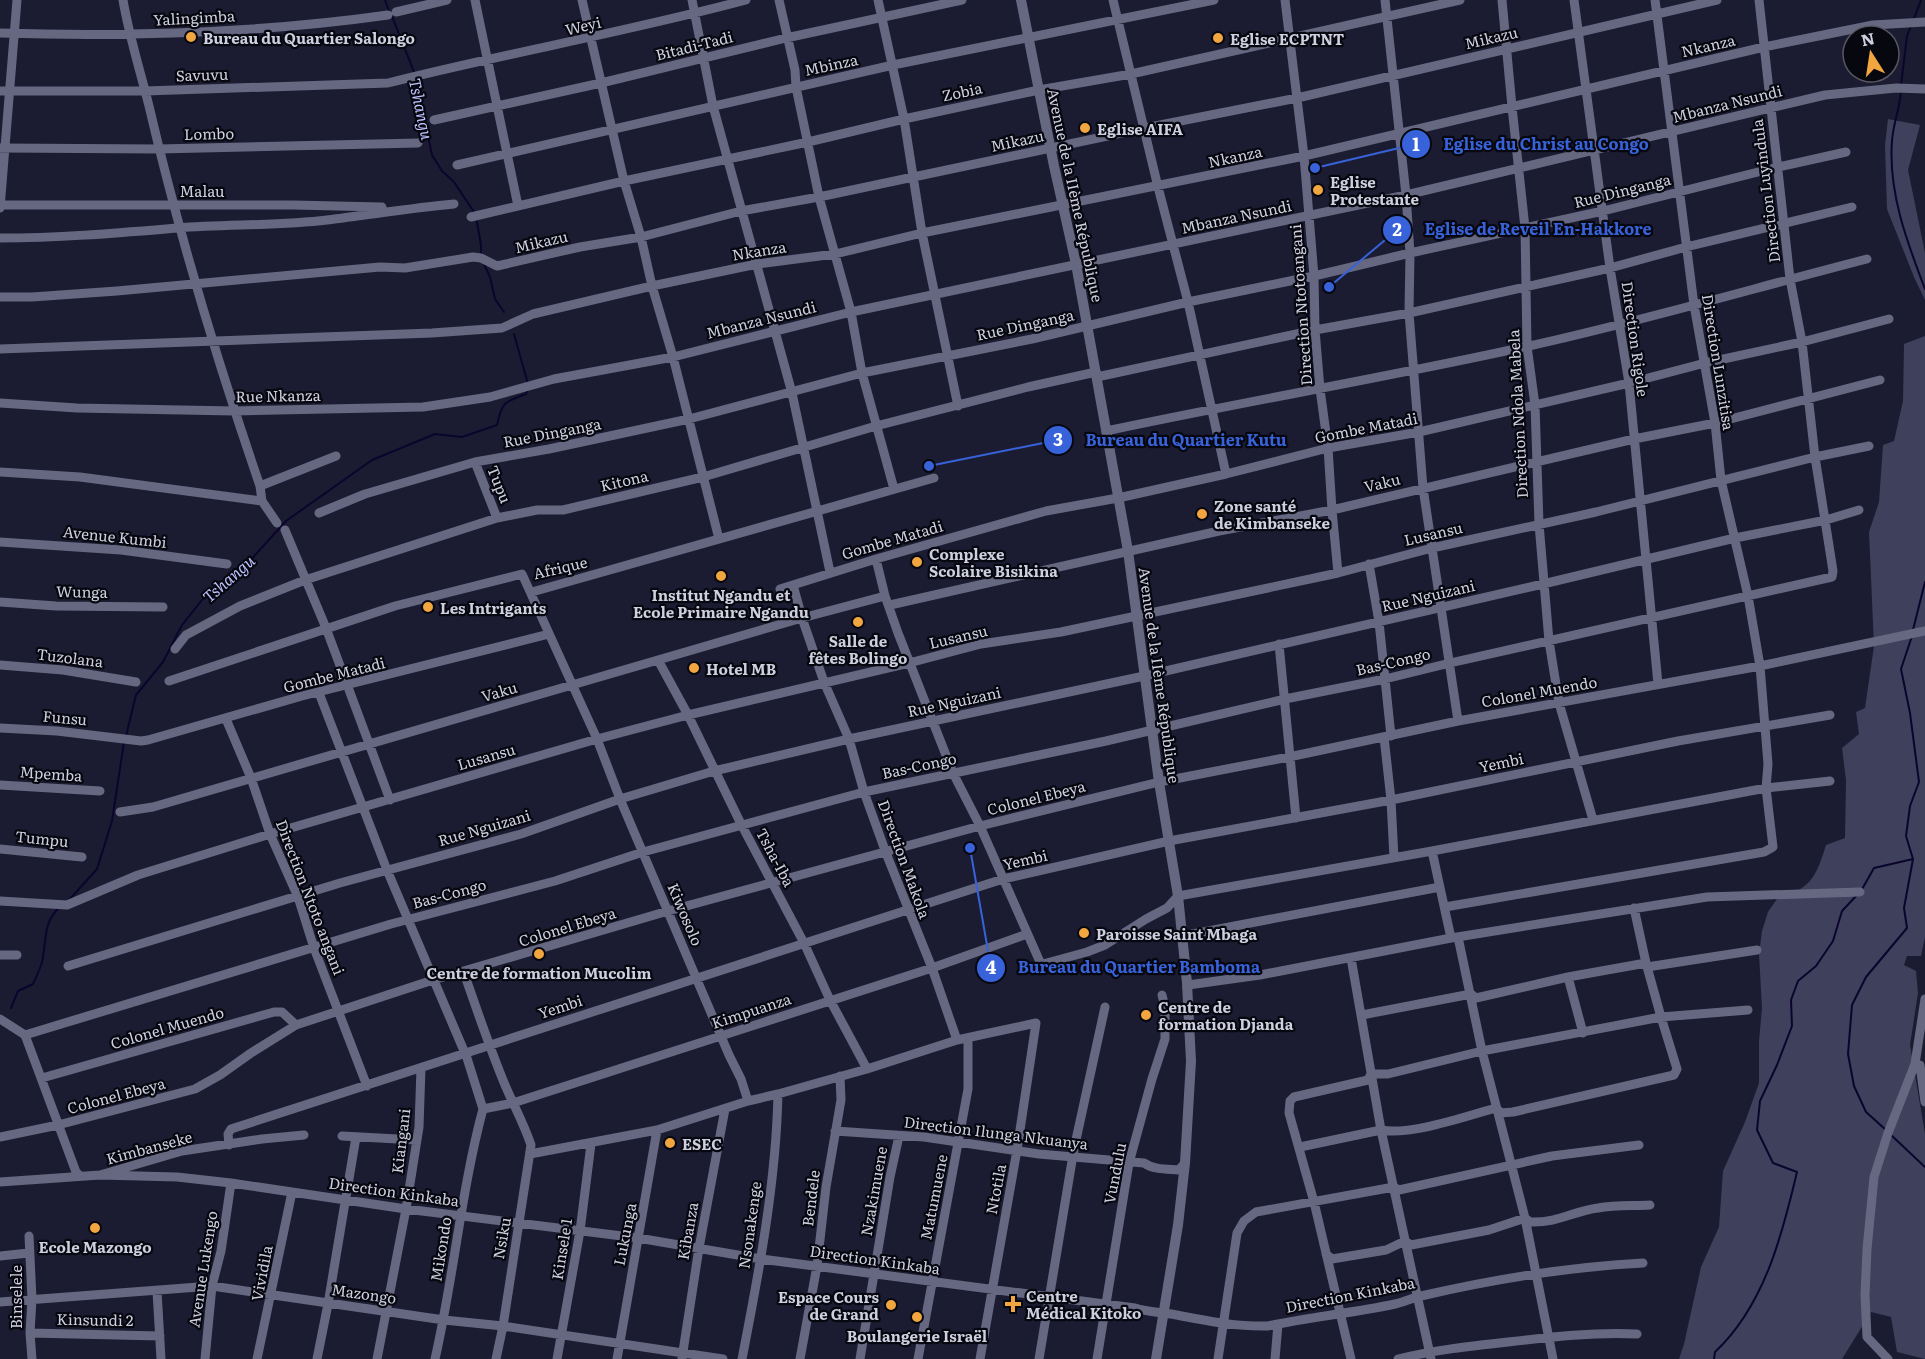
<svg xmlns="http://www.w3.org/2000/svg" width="1925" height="1359" viewBox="0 0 1925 1359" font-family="Literata,serif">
<rect width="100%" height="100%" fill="#1b1c31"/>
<path fill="#3e405c" d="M1888,119L1920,125L1908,170L1925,253V300L1914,277L1887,209L1885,145Z
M1925,336V937L1921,956H1907L1904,965L1916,971L1918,993L1910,1045L1925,1134V1359L1897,1352L1891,1317L1871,1312L1842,1359H1679L1684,1344L1701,1267L1719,1227L1723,1171L1745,1122L1759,1083V1041L1762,1008L1759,954L1762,931L1768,912L1779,896C1811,891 1817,874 1826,845L1845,838L1846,780L1842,748L1859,734L1856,712L1865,708L1874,646L1869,532L1879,502L1883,445L1894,441L1903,401L1904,344Z"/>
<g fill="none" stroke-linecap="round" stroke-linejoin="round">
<path stroke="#0b052d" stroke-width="2" d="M385,0L389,11
M392,16L414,72
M1913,21L1921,0
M416,78L432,155L442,171L454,182L474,212
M1901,85L1907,36L1911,26
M1901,91C1900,108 1893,124 1892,141C1888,192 1907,242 1925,289
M476,217L481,245V256
M484,264L490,277L495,299L504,312
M514,334L528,384
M1913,630L1925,582
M126,736L136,695L163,662L182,625L202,600L246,565L286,521L372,460L435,434L462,437L497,425C502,402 504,402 526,394L528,389
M1861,891L1874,868L1913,859
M68,901L97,869L112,821L124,742
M11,1008L18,991L33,984C37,975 42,966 43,957C46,940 44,921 59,908
M1886,1130L1866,1112L1854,1086L1848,1054L1852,1005L1866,977L1907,928L1904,908L1913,859L1906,836L1910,806L1919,782L1910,713L1901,669L1912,636
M1890,1134L1925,1167
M1714,1359L1715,1352C1764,1306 1782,1236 1797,1172L1773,1163L1757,1130L1760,1101L1777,1065L1792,1026L1791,1000L1798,981L1816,966L1833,941L1842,911L1857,895"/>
<path stroke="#666881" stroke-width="9" d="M123,0C129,36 140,70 149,106C179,234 217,361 260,486L262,501L277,523
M475,0L518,206
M582,0L624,181L641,237L652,286L673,357L719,539
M692,0L713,106L792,393L830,572
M779,0L795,70L796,87L819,197L851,312L862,373L894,489
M878,0L904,119L922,233L958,406
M1113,0L1158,187L1188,302L1226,474
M1285,0L1304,156L1314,276L1315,330L1320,389L1328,448L1332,510L1338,573
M1385,0L1406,195L1410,253L1409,313L1423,488L1458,721
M1502,0L1512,107L1525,228L1527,346L1535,405L1539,524L1549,641L1559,703L1593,820
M1574,0L1610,268L1629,383L1658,684
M396,12L447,0
M0,33C130,37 260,33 388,15
M0,91H145L388,83C506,53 627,32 746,0
M434,120L601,83L786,38L962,0
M0,148L159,149L418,143
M457,165L893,65L1214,0
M0,205H293L382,207
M0,208L17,0
M471,217L624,181L808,142L904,119L1039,90L1131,74L1460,0
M0,238C60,238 117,233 177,228C227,224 277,226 327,220C369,215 411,208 454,204
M0,297H32L117,291L380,267L405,268L473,257L481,258L497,266L580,247L641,237L741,211L819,197L1145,128L1297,98L1717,0
M0,349L432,333L502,328L533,314L652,286L757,264L835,254L922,233L1304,156L1764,47L1873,25L1925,22
M1097,377L1315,330L1409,313L1610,268L1686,247L1852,207
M0,403L77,408L234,411L423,407L490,397L554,379L673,357L851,312L1406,195L1825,95L1896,88L1925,89
M1106,431C1247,401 1389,377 1529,346C1643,321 1754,288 1867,259
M475,462L497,518
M0,472L80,477L262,501
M260,486L336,456
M319,513L365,494L475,462L549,449L689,419L862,373L1032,339L1188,302L1314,276L1410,253L1603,211L1778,167L1846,152
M285,530L326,628L390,800
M0,542L121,550L227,564
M876,559L885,596L898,633L953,773L980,826L1040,962L1043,964L1087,952L1105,945L1146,919L1167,908L1178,896L1432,851L1766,788L1830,781
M1369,564L1379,622L1391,736
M793,585L802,618L824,682L849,739L864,792L886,853L932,968L957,1040
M780,589L876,559L1046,511L1118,498L1226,474L1328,448L1419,432L1629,383L1705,363L1802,342L1889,319
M532,592L934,478
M0,602L56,606L163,607
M890,605L1219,531L1332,510L1634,439L1715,423L1880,380
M1279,644L1296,818
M175,649L186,635L240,606L305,580L497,518L537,510H563L631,494L703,477L876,426L1028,387L1096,372
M658,660L688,715L741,824L804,943L830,1000L867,1069
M0,665L63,670L136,682
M169,681L395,606L522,574L597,739L620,799L729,1055L741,1079L748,1101
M319,693L387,870L467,1058L483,1109
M226,719L251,778L270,834L298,897L314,948L367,1086
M0,728L57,731L141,741L148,740L302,696L549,634
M1384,737L1391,800L1394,858
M0,785L100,791
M120,812L153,807L802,618L885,596
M0,849L82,857
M1432,851L1451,938
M0,901L67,905L138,875L270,834L597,739L688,715L909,663L981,644L1061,632L1338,573L1432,548L1596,512L1815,457L1869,446
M1445,907L1764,852L1773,847L1766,788L1768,764L1760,666L1748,596L1721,480L1715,423L1694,305L1655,0
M1182,936L1440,887
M1458,937L1482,1051L1525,1218L1553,1359
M0,955H17
M1351,958L1381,1130L1431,1359
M68,966L340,883L521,834L620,799L714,771L849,739L1144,676L1543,584L1735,538L1826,520L1859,510
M1647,967L1757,950
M464,973C477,1010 490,1049 505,1085C514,1106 524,1124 531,1145L503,1326L496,1359
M1568,977L1583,1033
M1187,988L1188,985L1260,975L1451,938L1707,897L1860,892
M1362,1015L1471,994L1476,998L1568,977L1646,963
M0,1019L25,1035L76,1172L80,1176
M25,1035L391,924L555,881L643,852L864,792L1106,741L1285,699L1385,679L1450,663L1832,577L1833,571L1815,457L1802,342L1790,279L1759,0
M1920,1065L1925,1102
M42,1078L274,1012H282L296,1025
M483,1109L513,1103L932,968L1027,934
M835,1131L924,1137L1039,1154L1144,1163C1154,1170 1167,1169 1179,1170L1185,1163
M342,1136L416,1140
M0,1137L58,1125L195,1089L220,1075L251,1053L296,1025L433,980L668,911L980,826L1159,782L1289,757L1458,721L1760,666L1925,631
M229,1145L228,1134L231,1129L1003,879L1169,841L1391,800L1678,741L1830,715
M1300,1147L1381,1130C1410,1136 1466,1116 1496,1108L1501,1113L1513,1112L1674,1075L1677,1069L1661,1017L1748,1010
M530,1154L657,1130L748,1101L778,1094L867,1069L957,1040L1036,1023L1017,1150L980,1359
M100,1175L177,1177L231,1183L406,1209L638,1238L761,1259L1135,1308C1147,1312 1159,1312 1171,1314C1203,1320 1235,1327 1268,1326C1310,1317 1353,1313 1395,1304C1404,1302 1412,1298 1421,1296C1494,1279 1568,1267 1643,1263
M0,1182L100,1175L182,1151L262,1139L304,1135
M29,1236L32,1299L30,1333L32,1359
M1326,1254L1332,1259L1386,1250L1405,1241L1411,1245L1489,1230L1525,1218L1530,1222C1559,1223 1573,1211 1598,1208C1615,1205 1633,1206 1650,1205
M0,1256L29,1253
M157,1291L161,1359
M0,1302L212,1286L444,1320L503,1326L723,1359
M30,1333L160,1336
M682,1358L699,1248L725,1109
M205,1359L212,1286L221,1251L231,1183
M257,1359L292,1192
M317,1359L328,1304L356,1137
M377,1359L406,1209L419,1127L421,1068
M435,1359C454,1276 461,1191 483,1109
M557,1359L580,1231L591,1144
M617,1359L657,1130
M742,1359C759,1272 776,1183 778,1094
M800,1359L817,1266L826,1187L841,1100L840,1076
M860,1359L890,1177L899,1136
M918,1359L968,1089V1039
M1039,1359L1074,1149L1105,1007
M1097,1359L1129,1163L1152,1079L1165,1039V1007L1162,995
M1218,1359L1237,1233L1244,1221L1256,1212L1394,1187L1399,1190L1552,1156L1639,1145
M1275,1359L1278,1324
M1351,1359L1314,1202L1289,1113L1290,1101L1294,1097L1368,1080L1371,1074H1388L1482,1051L1661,1017L1646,963L1634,908
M1398,1359C1434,1350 1471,1346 1508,1342C1551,1337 1593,1332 1637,1334
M1888,1359L1867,1337L1865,1295L1867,1249L1874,1177L1888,1133L1915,1064L1925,999"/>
<path stroke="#666881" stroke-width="10" d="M1021,0L1054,166L1076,264L1128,551L1159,782L1178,896L1187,983L1191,1061L1185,1163L1178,1225L1156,1359"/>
</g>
<g fill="#f1a63f" stroke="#070710" stroke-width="2">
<circle cx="191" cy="37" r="6"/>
<circle cx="1218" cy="38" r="6"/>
<circle cx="1085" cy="128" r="6"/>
<circle cx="1318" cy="190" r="6"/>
<circle cx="1202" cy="514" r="6"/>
<circle cx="917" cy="562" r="6"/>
<circle cx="721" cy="576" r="6"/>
<circle cx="428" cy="607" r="6"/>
<circle cx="858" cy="622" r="6"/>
<circle cx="694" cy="668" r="6"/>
<circle cx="1084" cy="933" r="6"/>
<circle cx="539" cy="954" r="6"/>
<circle cx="1146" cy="1015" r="6"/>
<circle cx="670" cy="1143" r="6"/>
<circle cx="95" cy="1228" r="6"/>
<path d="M1010 1295h6v6h6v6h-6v6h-6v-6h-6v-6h6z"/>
<circle cx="891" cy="1305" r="6"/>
<circle cx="917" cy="1317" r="6"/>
</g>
<g text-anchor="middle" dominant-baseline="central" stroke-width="4.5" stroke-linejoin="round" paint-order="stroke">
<g font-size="15" fill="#cfd0df" stroke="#070710">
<text transform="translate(194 17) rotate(-3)">Yalingimba</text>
<text transform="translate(583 25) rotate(-13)">Weyi</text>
<text transform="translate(1491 37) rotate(-13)">Mikazu</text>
<text transform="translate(694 45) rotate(-14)">Bitadi-Tadi</text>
<text transform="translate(1708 45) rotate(-13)">Nkanza</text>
<text transform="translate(831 64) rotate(-12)">Mbinza</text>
<text transform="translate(202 74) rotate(-2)">Savuvu</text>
<text transform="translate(962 91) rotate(-12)">Zobia</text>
<text transform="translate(1727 103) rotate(-14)">Mbanza Nsundi</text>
<text transform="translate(209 133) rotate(-1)">Lombo</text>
<text transform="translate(1017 140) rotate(-12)">Mikazu</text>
<text transform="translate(1235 156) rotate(-12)">Nkanza</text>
<text x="202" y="190">Malau</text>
<text transform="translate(1622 190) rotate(-14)">Rue Dinganga</text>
<text transform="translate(1765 191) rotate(-97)">Direction Luyindula</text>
<text transform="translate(1076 195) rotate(78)">Avenue de la IIème République</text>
<text transform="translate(1236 216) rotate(-12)">Mbanza Nsundi</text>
<text transform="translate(541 241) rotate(-13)">Mikazu</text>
<text transform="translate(759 250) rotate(-9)">Nkanza</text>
<text transform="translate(1300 305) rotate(-94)">Direction Ntotoangani</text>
<text transform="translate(761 319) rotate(-14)">Mbanza Nsundi</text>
<text transform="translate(1025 324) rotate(-12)">Rue Dinganga</text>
<text transform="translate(1636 339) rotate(82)">Direction Rigole</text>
<text transform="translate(1719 362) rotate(81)">Direction Lunzitisa</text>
<text transform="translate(278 395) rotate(-1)">Rue Nkanza</text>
<text transform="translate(1517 414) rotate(-93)">Direction Ndola Mabela</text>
<text transform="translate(1366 427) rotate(-11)">Gombe Matadi</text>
<text transform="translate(552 432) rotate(-11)">Rue Dinganga</text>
<text transform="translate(624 480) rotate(-13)">Kitona</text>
<text transform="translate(1382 482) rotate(-13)">Vaku</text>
<text transform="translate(500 484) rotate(68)">Tupu</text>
<text transform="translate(1433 533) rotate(-13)">Lusansu</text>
<text transform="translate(115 536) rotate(6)">Avenue Kumbi</text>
<text transform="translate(892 539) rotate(-16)">Gombe Matadi</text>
<text transform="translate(560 567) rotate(-13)">Afrique</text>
<text transform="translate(82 591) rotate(1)">Wunga</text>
<text transform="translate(1428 595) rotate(-13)">Rue Nguizani</text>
<text transform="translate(958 636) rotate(-13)">Lusansu</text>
<text transform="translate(70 657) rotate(7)">Tuzolana</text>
<text transform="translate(1393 661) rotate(-13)">Bas-Congo</text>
<text transform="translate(334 674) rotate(-14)">Gombe Matadi</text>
<text transform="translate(1160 675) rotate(82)">Avenue de la IIème République</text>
<text transform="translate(499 691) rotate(-16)">Vaku</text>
<text transform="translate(1539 691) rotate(-10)">Colonel Muendo</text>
<text transform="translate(954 701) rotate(-12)">Rue Nguizani</text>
<text transform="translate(65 717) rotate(5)">Funsu</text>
<text transform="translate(486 756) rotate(-16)">Lusansu</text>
<text transform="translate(1501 762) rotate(-12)">Yembi</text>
<text transform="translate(919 765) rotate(-12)">Bas-Congo</text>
<text transform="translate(51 773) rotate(4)">Mpemba</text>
<text transform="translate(1036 797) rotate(-14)">Colonel Ebeya</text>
<text transform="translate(484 827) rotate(-16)">Rue Nguizani</text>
<text transform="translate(42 838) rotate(6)">Tumpu</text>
<text transform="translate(776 857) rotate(62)">Tsha-Iba</text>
<text transform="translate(905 859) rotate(70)">Direction Makola</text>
<text transform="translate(1025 859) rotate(-13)">Yembi</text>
<text transform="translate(449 893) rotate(-15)">Bas-Congo</text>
<text transform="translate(311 897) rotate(69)">Direction Ntoto angani</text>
<text transform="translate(686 914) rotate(67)">Kiwosolo</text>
<text transform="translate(567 926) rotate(-17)">Colonel Ebeya</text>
<text transform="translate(560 1006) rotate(-18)">Yembi</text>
<text transform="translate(751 1010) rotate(-18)">Kimpuanza</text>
<text transform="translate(167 1027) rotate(-16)">Colonel Muendo</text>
<text transform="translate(116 1095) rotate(-15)">Colonel Ebeya</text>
<text transform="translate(996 1132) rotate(7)">Direction Ilunga Nkuanya</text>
<text transform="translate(400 1141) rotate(-83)">Kiangani</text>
<text transform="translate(149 1147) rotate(-15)">Kimbanseke</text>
<text transform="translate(1114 1173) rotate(-79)">Vundulu</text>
<text transform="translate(995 1189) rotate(-79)">Ntotila</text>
<text transform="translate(394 1191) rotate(8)">Direction Kinkaba</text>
<text transform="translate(873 1191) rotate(-80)">Nzakimuene</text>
<text transform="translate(933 1197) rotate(-79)">Matumuene</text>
<text transform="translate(810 1198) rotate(-83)">Bendele</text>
<text transform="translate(749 1225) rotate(-82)">Nsonakenge</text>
<text transform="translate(687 1231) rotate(-80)">Kibanza</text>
<text transform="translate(624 1234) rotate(-79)">Lukunga</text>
<text transform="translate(501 1238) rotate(-80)">Nsiku</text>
<text transform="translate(440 1249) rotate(-81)">Mikondo</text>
<text transform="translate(561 1249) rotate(-81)">Kinsele 1</text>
<text transform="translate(875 1259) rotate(8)">Direction Kinkaba</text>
<text transform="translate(202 1269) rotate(-81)">Avenue Lukengo</text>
<text transform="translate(261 1273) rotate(-79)">Vividila</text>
<text transform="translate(364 1293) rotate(8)">Mazongo</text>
<text transform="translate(1350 1294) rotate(-11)">Direction Kinkaba</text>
<text transform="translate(15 1297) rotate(-90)">Binselele</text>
<text transform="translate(95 1319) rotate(1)">Kinsundi 2</text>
</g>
<g font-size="15" font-weight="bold" fill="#cfd0df" stroke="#070710" text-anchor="start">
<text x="203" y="37">Bureau du Quartier Salongo</text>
<text x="1230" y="38">Eglise ECPTNT</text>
<text x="1097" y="128">Eglise AIFA</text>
<text x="1330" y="181">Eglise<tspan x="1330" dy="17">Protestante</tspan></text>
<text x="1214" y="505">Zone santé<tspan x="1214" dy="17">de Kimbanseke</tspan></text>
<text x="929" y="553">Complexe<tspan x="929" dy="17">Scolaire Bisikina</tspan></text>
<text x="721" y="594" text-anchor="middle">Institut Ngandu et<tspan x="721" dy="17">Ecole Primaire Ngandu</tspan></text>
<text x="440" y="607">Les Intrigants</text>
<text x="858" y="640" text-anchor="middle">Salle de<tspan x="858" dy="17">fêtes Bolingo</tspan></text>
<text x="706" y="668">Hotel MB</text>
<text x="1096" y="933">Paroisse Saint Mbaga</text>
<text x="539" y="972" text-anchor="middle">Centre de formation Mucolim</text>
<text x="1158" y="1006">Centre de<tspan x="1158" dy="17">formation Djanda</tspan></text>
<text x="682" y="1143">ESEC</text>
<text x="95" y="1246" text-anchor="middle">Ecole Mazongo</text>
<text x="1026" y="1295">Centre<tspan x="1026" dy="17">Médical Kitoko</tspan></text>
<text x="879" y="1296" text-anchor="end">Espace Cours<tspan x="879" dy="17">de Grand</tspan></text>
<text x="917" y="1335" text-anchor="middle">Boulangerie Israël</text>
</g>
<g font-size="16" font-style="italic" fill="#bdc2ff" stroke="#070710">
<text transform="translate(422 109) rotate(78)">Tshangu</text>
<text transform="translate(228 578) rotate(-41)">Tshangu</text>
</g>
</g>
<path fill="none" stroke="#3862d9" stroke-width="2" d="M1315 168L1416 144M1329 287L1397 230M929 466L1058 440M970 848L991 968"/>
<g fill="#3862d9" stroke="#070710" stroke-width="2">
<circle cx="1315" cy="168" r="6"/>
<circle cx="1329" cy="287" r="6"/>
<circle cx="929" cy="466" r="6"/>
<circle cx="970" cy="848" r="6"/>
<circle cx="1416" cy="144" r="15"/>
<circle cx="1397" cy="230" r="15"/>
<circle cx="1058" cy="440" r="15"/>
<circle cx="991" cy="968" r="15"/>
</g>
<g font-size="18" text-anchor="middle" font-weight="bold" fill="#fff">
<text x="1416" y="151">1</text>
<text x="1397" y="236">2</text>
<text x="1058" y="446">3</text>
<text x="991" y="974">4</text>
</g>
<g font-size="16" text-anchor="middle" font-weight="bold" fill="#3862d9" stroke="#070710" stroke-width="4.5" stroke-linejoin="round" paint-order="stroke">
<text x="1546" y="150">Eglise du Christ au Congo</text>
<text x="1538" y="235">Eglise de Reveil En-Hakkore</text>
<text x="1186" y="446">Bureau du Quartier Kutu</text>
<text x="1139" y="973">Bureau du Quartier Bamboma</text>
</g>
<g transform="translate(1871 54) rotate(348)"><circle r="28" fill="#070710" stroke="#575763" stroke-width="1.5"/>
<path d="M0-4.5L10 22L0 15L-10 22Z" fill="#f1a63f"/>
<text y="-9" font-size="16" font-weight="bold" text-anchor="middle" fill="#cfd0df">N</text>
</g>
</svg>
